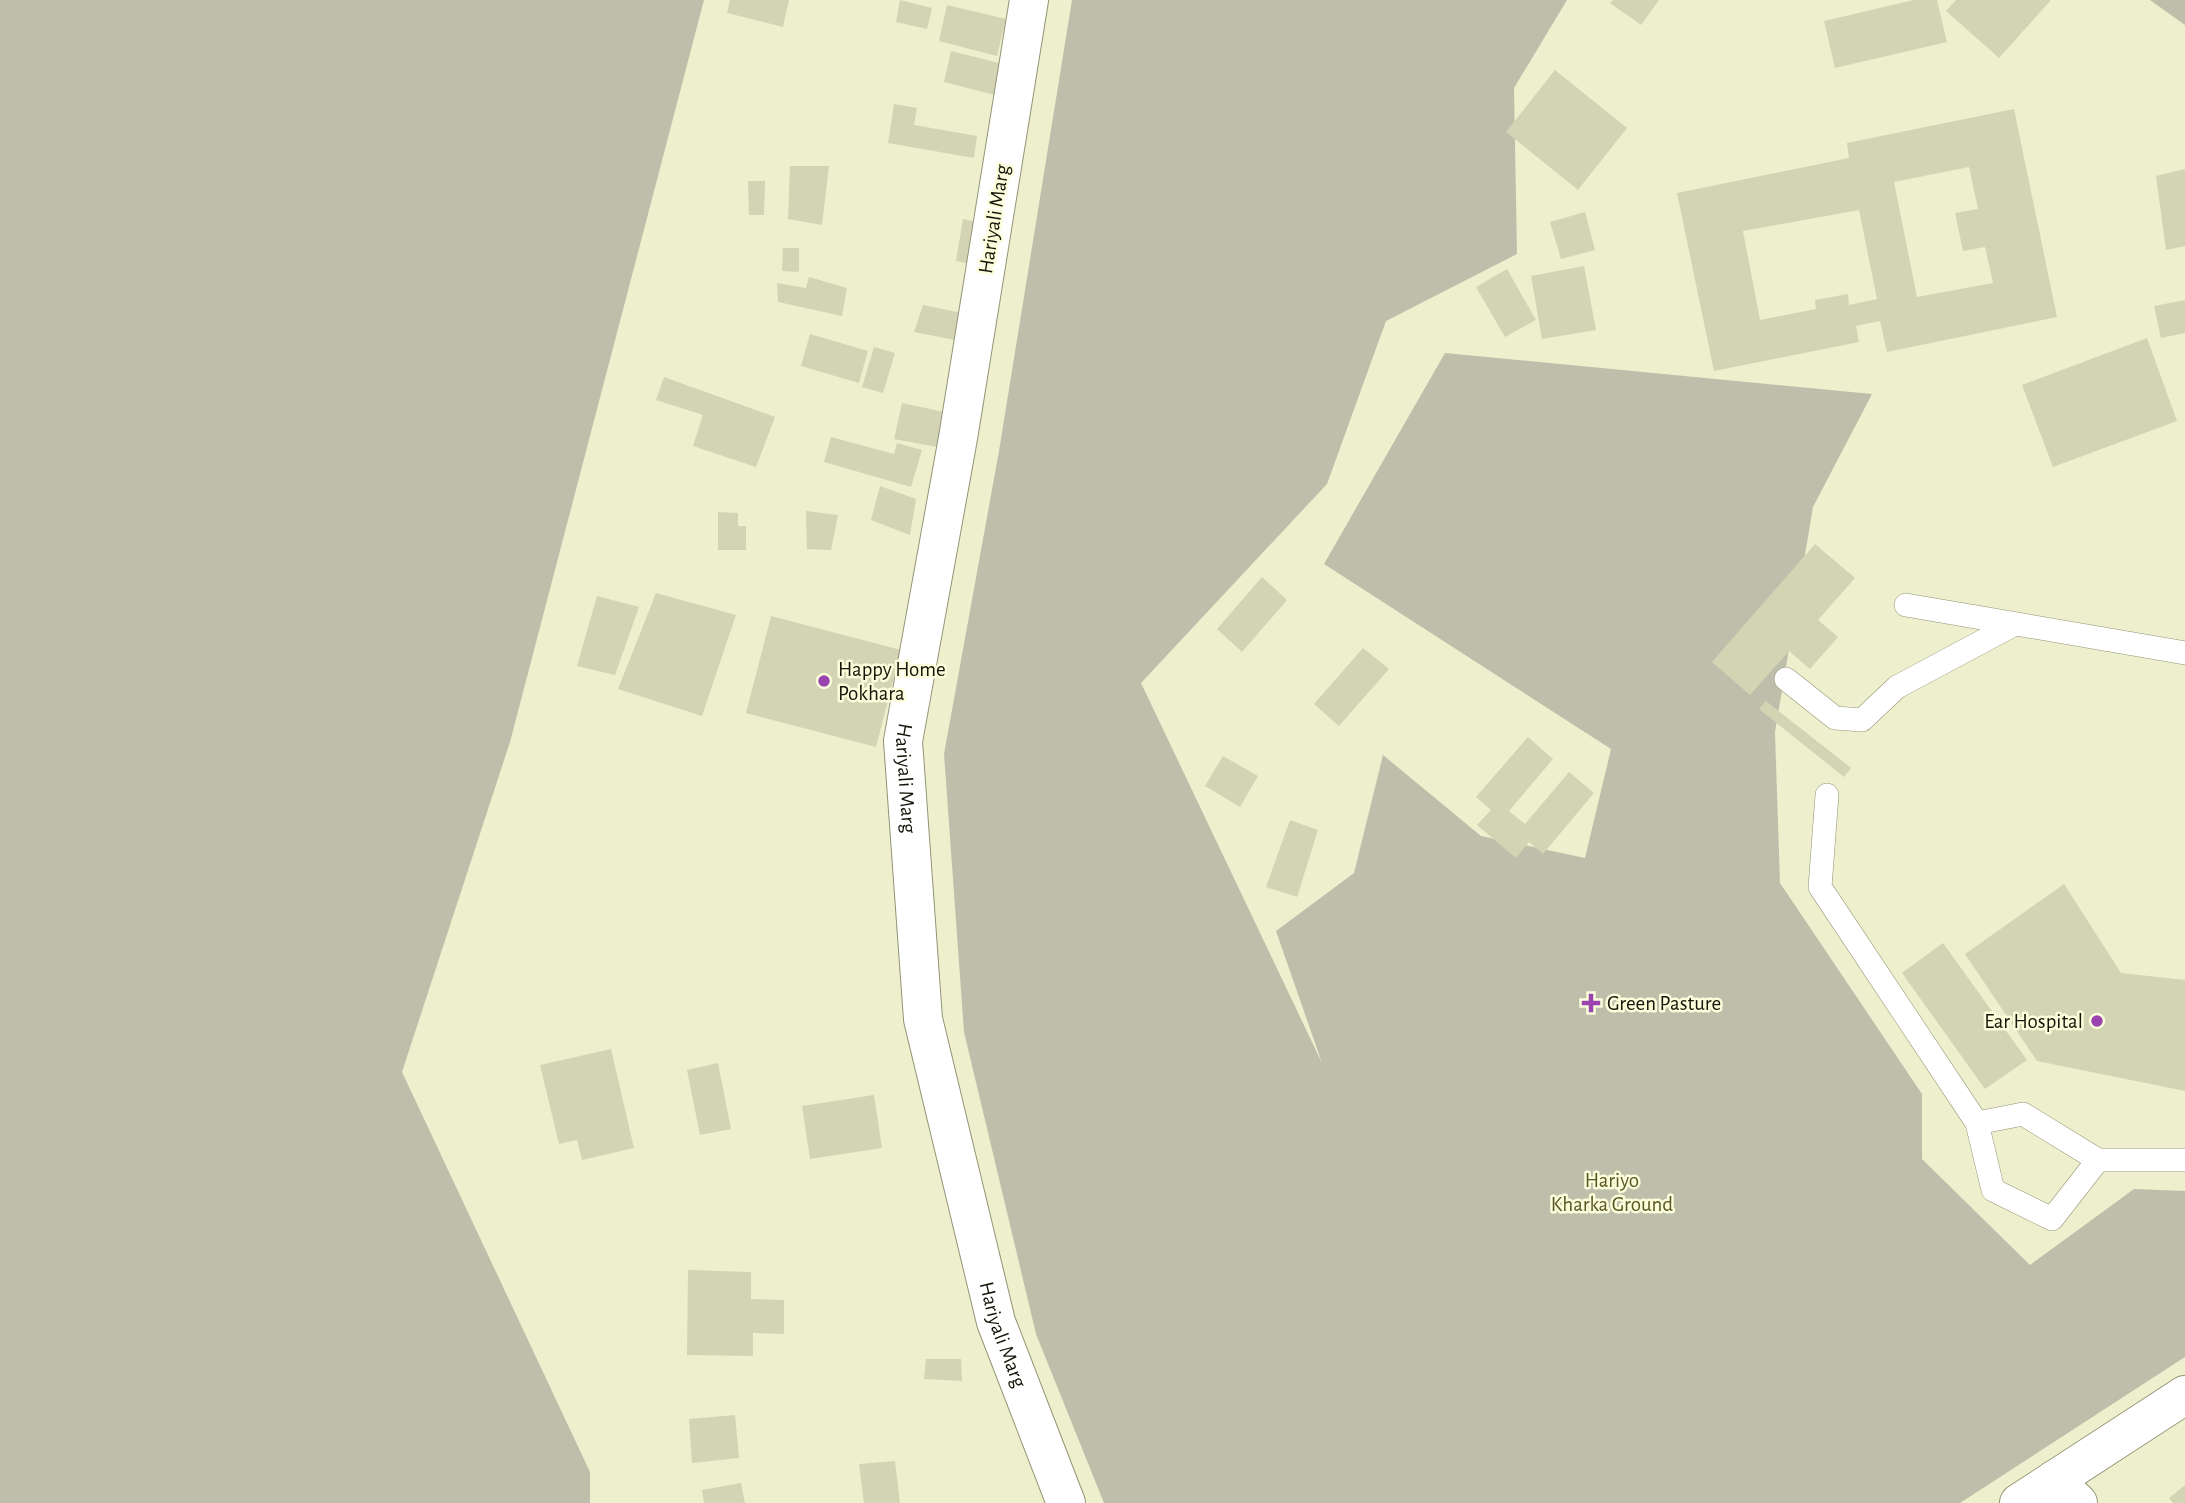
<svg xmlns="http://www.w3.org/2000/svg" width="2185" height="1503" viewBox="0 0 2185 1503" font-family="'Alegreya Sans',sans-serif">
<rect width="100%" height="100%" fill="#eeefcd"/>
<path fill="#bebfab" d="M0,0H704L510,742L402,1072L590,1472V1503H0Z
M1072,0H1567L1514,88L1517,254L1386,321L1327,484L1141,683L1322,1063L1276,931L1354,873L1383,755L1481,836L1585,858L1611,749L1324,564L1445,353L1872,394L1813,507L1775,732L1780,883L1922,1094V1159L2030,1265L2134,1189L2185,1191V1357L1960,1503H1104L1036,1334L964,1032L944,754L999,451Z
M2150,0H2185V25Z"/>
<path fill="#d3d4b3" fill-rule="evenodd" d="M730,0H789L783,27L727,13Z
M900,0L932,8L927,29L896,22Z
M1613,0H1659L1641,25L1610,3Z
M1914,0H1937L1947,42L1835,68L1824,21Z
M1956,0H2051L1999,58L1946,11Z
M947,5L1006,19L997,56L939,41Z
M951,51L1003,64L995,95L944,82Z
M1555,70L1627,128L1578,190L1506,132Z
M894,104L917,108L914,125L977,136L974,158L888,143Z
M2014,109L2057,317L1887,352L1880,321L1856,326L1859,342L1714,371L1677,193L1849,158L1847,143ZM1969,167L1978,209L1955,213L1963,251L1985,247L1993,283L1917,297L1894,182ZM1859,210L1877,299L1849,305L1848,294L1815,300L1816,309L1760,320L1743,231Z
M790,166H829L822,225L788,219Z
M2185,169V246L2166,250L2156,176Z
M748,181H765L764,215H749Z
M1585,212L1595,250L1561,259L1550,222Z
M963,219L984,224L977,265L956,261Z
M783,248H799V272L782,271Z
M1584,266L1596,330L1542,339L1531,276Z
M1507,269L1536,320L1505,337L1476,287Z
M809,277L847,288L842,316L778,302L777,283L806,288Z
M2185,300V333L2161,338L2154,306Z
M923,305L962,313L955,340L914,332Z
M810,334L868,351L859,383L801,366Z
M2147,338L2177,421L2053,467L2022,385Z
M874,347L895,353L883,393L862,387Z
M664,377L775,417L756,467L693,446L703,415L656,400Z
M902,403L949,413L943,448L894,439Z
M831,437L894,454L897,443L922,450L911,487L824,462Z
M880,486L916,499L910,535L871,520Z
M806,511L838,515L831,550L807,549Z
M718,512L738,513V526H746V550H718Z
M1815,544L1855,578L1818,620L1838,637L1810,669L1789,651L1750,695L1712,662Z
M1262,577L1287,600L1242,652L1217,629Z
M656,593L736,615L702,716L618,689Z
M597,596L639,607L615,675L577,666Z
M771,616L901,650L876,747L746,713Z
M1363,648L1389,669L1339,726L1314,704Z
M1766,701L1851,768L1844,777L1759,709Z
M1528,737L1553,759L1509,811L1525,824L1569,772L1594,793L1543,854L1529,842L1516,858L1477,825L1491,810L1476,797Z
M1223,756L1258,776L1240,807L1205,786Z
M1290,820L1318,830L1297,897L1266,887Z
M2064,884L2121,973L2185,980V1091L2037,1061L1965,954Z
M1943,943L2027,1060L1985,1089L1902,973Z
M611,1049L634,1148L582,1160L577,1140L559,1144L540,1065Z
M718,1063L731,1129L700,1135L687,1070Z
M874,1095L882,1148L810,1159L802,1106Z
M688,1270L751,1272V1299L784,1300V1334L753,1333V1356L687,1355Z
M926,1359H961L962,1381L924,1379Z
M735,1415L739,1458L692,1463L689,1419Z
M895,1461L900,1503H864L859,1464Z
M741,1483L745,1503H704L702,1490Z
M2185,1485V1503H2173L2169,1498Z"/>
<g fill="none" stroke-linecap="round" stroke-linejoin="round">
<defs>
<path id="lane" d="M1906,605L2185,653
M1786,679L1835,718L1862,720L1897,687L2015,624
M1827,795L1820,887L1977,1123
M2098,1160L2052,1219L1993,1190L1977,1123L2023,1114L2098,1160H2185"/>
<g id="street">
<path id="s1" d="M1029,0L958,438L903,741L923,1019L996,1322L1066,1503"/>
<path d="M2054,1480L2078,1503"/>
</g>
<path id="secondary" d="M2019,1503L2185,1395"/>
</defs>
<use href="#lane" stroke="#939475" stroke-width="24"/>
<use href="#street" stroke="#939475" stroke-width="40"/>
<use href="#secondary" stroke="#939475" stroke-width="40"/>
<use href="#lane" stroke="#fff" stroke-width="23"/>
<use href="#street" stroke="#fff" stroke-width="38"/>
<use href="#secondary" stroke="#fff" stroke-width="38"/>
</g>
<g fill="#9b44b0" stroke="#fbfddb" stroke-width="2.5">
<circle cx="824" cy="681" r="7"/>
<path d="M1587.5 992.5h7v7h7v7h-7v7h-7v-7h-7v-7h7z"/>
<circle cx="2097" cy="1021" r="7"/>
</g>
<g text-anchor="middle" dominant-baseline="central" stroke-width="5" stroke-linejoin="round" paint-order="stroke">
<g font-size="21" fill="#151509" stroke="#fbfddb">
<text transform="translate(994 219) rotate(-81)">Hariyali Marg</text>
<text stroke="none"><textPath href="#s1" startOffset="789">Hariyali Marg</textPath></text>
<text stroke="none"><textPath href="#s1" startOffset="1356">Hariyali Marg</textPath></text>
</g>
<g font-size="21" fill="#151509" stroke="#fbfddb" text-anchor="start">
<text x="838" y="669">Happy Home<tspan x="838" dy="24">Pokhara</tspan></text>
<text x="1607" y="1003">Green Pasture</text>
<text x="2083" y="1021" text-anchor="end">Ear Hospital</text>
</g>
<g font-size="21" fill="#585824" stroke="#fbfddb">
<text x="1612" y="1180">Hariyo<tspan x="1612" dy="24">Kharka Ground</tspan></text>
</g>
</g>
</svg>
